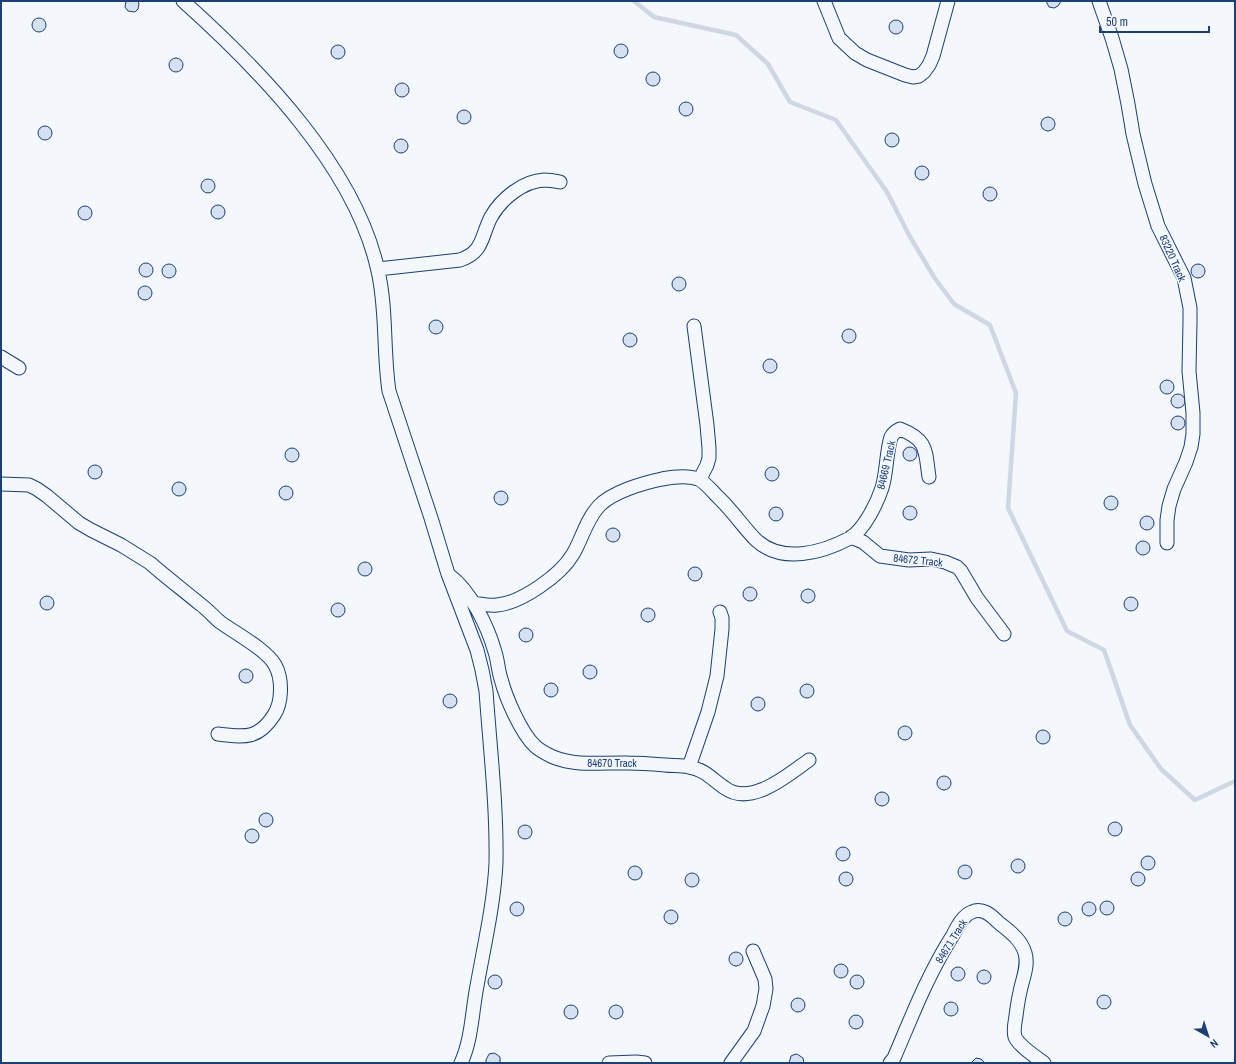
<svg xmlns="http://www.w3.org/2000/svg" width="1236" height="1064" viewBox="0 0 1236 1064" font-family="'Archivo Narrow',sans-serif">
<rect width="100%" height="100%" fill="#f4f7fb"/>
<g fill="none" stroke-linecap="round" stroke-linejoin="round">
<path stroke="#cfd7e4" stroke-width="4.5" d="M634,1L654,17L736,35L768,64L790,102L836,120L887,192L909,235L934,277L954,304L990,325L1016,393L1008,508L1067,631L1104,650L1130,725L1161,769L1195,800L1235,781"/>
</g>
<path fill="#d5e0f0" stroke="#1d3f73" d="M126,1H138L139,4L138,9L135,12L128,11L125,7Z
M1046,1H1061L1058,6L1054,8L1049,7Z
M32 25a7 7 0 1 1 14 0a7 7 0 1 1-14 0Z
M889 27a7 7 0 1 1 14 0a7 7 0 1 1-14 0Z
M614 51a7 7 0 1 1 14 0a7 7 0 1 1-14 0Z
M331 52a7 7 0 1 1 14 0a7 7 0 1 1-14 0Z
M169 65a7 7 0 1 1 14 0a7 7 0 1 1-14 0Z
M646 79a7 7 0 1 1 14 0a7 7 0 1 1-14 0Z
M395 90a7 7 0 1 1 14 0a7 7 0 1 1-14 0Z
M679 109a7 7 0 1 1 14 0a7 7 0 1 1-14 0Z
M457 117a7 7 0 1 1 14 0a7 7 0 1 1-14 0Z
M1041 124a7 7 0 1 1 14 0a7 7 0 1 1-14 0Z
M38 133a7 7 0 1 1 14 0a7 7 0 1 1-14 0Z
M885 140a7 7 0 1 1 14 0a7 7 0 1 1-14 0Z
M394 146a7 7 0 1 1 14 0a7 7 0 1 1-14 0Z
M915 173a7 7 0 1 1 14 0a7 7 0 1 1-14 0Z
M201 186a7 7 0 1 1 14 0a7 7 0 1 1-14 0Z
M983 194a7 7 0 1 1 14 0a7 7 0 1 1-14 0Z
M211 212a7 7 0 1 1 14 0a7 7 0 1 1-14 0Z
M78 213a7 7 0 1 1 14 0a7 7 0 1 1-14 0Z
M139 270a7 7 0 1 1 14 0a7 7 0 1 1-14 0Z
M1191 271a7 7 0 1 1 14 0a7 7 0 1 1-14 0Z
M162 271a7 7 0 1 1 14 0a7 7 0 1 1-14 0Z
M672 284a7 7 0 1 1 14 0a7 7 0 1 1-14 0Z
M138 293a7 7 0 1 1 14 0a7 7 0 1 1-14 0Z
M429 327a7 7 0 1 1 14 0a7 7 0 1 1-14 0Z
M842 336a7 7 0 1 1 14 0a7 7 0 1 1-14 0Z
M623 340a7 7 0 1 1 14 0a7 7 0 1 1-14 0Z
M763 366a7 7 0 1 1 14 0a7 7 0 1 1-14 0Z
M1160 387a7 7 0 1 1 14 0a7 7 0 1 1-14 0Z
M1171 401a7 7 0 1 1 14 0a7 7 0 1 1-14 0Z
M1171 423a7 7 0 1 1 14 0a7 7 0 1 1-14 0Z
M903 454a7 7 0 1 1 14 0a7 7 0 1 1-14 0Z
M285 455a7 7 0 1 1 14 0a7 7 0 1 1-14 0Z
M88 472a7 7 0 1 1 14 0a7 7 0 1 1-14 0Z
M765 474a7 7 0 1 1 14 0a7 7 0 1 1-14 0Z
M172 489a7 7 0 1 1 14 0a7 7 0 1 1-14 0Z
M279 493a7 7 0 1 1 14 0a7 7 0 1 1-14 0Z
M494 498a7 7 0 1 1 14 0a7 7 0 1 1-14 0Z
M1104 503a7 7 0 1 1 14 0a7 7 0 1 1-14 0Z
M903 513a7 7 0 1 1 14 0a7 7 0 1 1-14 0Z
M769 514a7 7 0 1 1 14 0a7 7 0 1 1-14 0Z
M1140 523a7 7 0 1 1 14 0a7 7 0 1 1-14 0Z
M606 535a7 7 0 1 1 14 0a7 7 0 1 1-14 0Z
M1136 548a7 7 0 1 1 14 0a7 7 0 1 1-14 0Z
M358 569a7 7 0 1 1 14 0a7 7 0 1 1-14 0Z
M688 574a7 7 0 1 1 14 0a7 7 0 1 1-14 0Z
M743 594a7 7 0 1 1 14 0a7 7 0 1 1-14 0Z
M801 596a7 7 0 1 1 14 0a7 7 0 1 1-14 0Z
M40 603a7 7 0 1 1 14 0a7 7 0 1 1-14 0Z
M1124 604a7 7 0 1 1 14 0a7 7 0 1 1-14 0Z
M331 610a7 7 0 1 1 14 0a7 7 0 1 1-14 0Z
M641 615a7 7 0 1 1 14 0a7 7 0 1 1-14 0Z
M519 635a7 7 0 1 1 14 0a7 7 0 1 1-14 0Z
M583 672a7 7 0 1 1 14 0a7 7 0 1 1-14 0Z
M239 676a7 7 0 1 1 14 0a7 7 0 1 1-14 0Z
M544 690a7 7 0 1 1 14 0a7 7 0 1 1-14 0Z
M800 691a7 7 0 1 1 14 0a7 7 0 1 1-14 0Z
M443 701a7 7 0 1 1 14 0a7 7 0 1 1-14 0Z
M751 704a7 7 0 1 1 14 0a7 7 0 1 1-14 0Z
M898 733a7 7 0 1 1 14 0a7 7 0 1 1-14 0Z
M1036 737a7 7 0 1 1 14 0a7 7 0 1 1-14 0Z
M937 783a7 7 0 1 1 14 0a7 7 0 1 1-14 0Z
M875 799a7 7 0 1 1 14 0a7 7 0 1 1-14 0Z
M259 820a7 7 0 1 1 14 0a7 7 0 1 1-14 0Z
M1108 829a7 7 0 1 1 14 0a7 7 0 1 1-14 0Z
M518 832a7 7 0 1 1 14 0a7 7 0 1 1-14 0Z
M245 836a7 7 0 1 1 14 0a7 7 0 1 1-14 0Z
M836 854a7 7 0 1 1 14 0a7 7 0 1 1-14 0Z
M1141 863a7 7 0 1 1 14 0a7 7 0 1 1-14 0Z
M1011 866a7 7 0 1 1 14 0a7 7 0 1 1-14 0Z
M958 872a7 7 0 1 1 14 0a7 7 0 1 1-14 0Z
M628 873a7 7 0 1 1 14 0a7 7 0 1 1-14 0Z
M839 879a7 7 0 1 1 14 0a7 7 0 1 1-14 0Z
M1131 879a7 7 0 1 1 14 0a7 7 0 1 1-14 0Z
M685 880a7 7 0 1 1 14 0a7 7 0 1 1-14 0Z
M1100 908a7 7 0 1 1 14 0a7 7 0 1 1-14 0Z
M1082 909a7 7 0 1 1 14 0a7 7 0 1 1-14 0Z
M510 909a7 7 0 1 1 14 0a7 7 0 1 1-14 0Z
M664 917a7 7 0 1 1 14 0a7 7 0 1 1-14 0Z
M1058 919a7 7 0 1 1 14 0a7 7 0 1 1-14 0Z
M729 959a7 7 0 1 1 14 0a7 7 0 1 1-14 0Z
M834 971a7 7 0 1 1 14 0a7 7 0 1 1-14 0Z
M951 974a7 7 0 1 1 14 0a7 7 0 1 1-14 0Z
M977 977a7 7 0 1 1 14 0a7 7 0 1 1-14 0Z
M488 982a7 7 0 1 1 14 0a7 7 0 1 1-14 0Z
M850 982a7 7 0 1 1 14 0a7 7 0 1 1-14 0Z
M1097 1002a7 7 0 1 1 14 0a7 7 0 1 1-14 0Z
M791 1005a7 7 0 1 1 14 0a7 7 0 1 1-14 0Z
M944 1009a7 7 0 1 1 14 0a7 7 0 1 1-14 0Z
M609 1012a7 7 0 1 1 14 0a7 7 0 1 1-14 0Z
M564 1012a7 7 0 1 1 14 0a7 7 0 1 1-14 0Z
M849 1022a7 7 0 1 1 14 0a7 7 0 1 1-14 0Z
M494,1053L496,1054L500,1057V1063H486V1060L489,1054Z
M797,1054L803,1058L804,1063H789L791,1056L793,1055Z
M976,1058L981,1059L985,1063H971Z"/>
<g fill="none" stroke-linecap="round" stroke-linejoin="round">
<defs>
<path id="minor" d="M183,1C259,69 356,168 378,271C387,310 383,351 389,391L431,518L448,574L477,650L482,670L486,691C490,748 497,806 496,863C494,904 484,946 477,986C472,1011 472,1039 461,1063
M824,1L839,38L855,53L867,60L905,75L913,77L919,76L924,72L929,65L933,56L948,1
M1099,1L1112,38L1121,69L1128,104L1133,134L1145,184L1158,226L1184,278L1190,308V322L1189,371L1193,413V434L1191,447L1186,462L1174,489L1169,506L1167,520V543
M378,269L460,260C484,252 481,236 491,217C501,199 523,181 544,180C549,180 555,181 560,182
M694,326L707,425L709,448V458L707,465L700,479
M1,357L19,368
M1,484L29,485L37,489L47,496L79,523L91,530L121,545L150,563C166,577 183,590 200,604C207,609 213,616 220,622C235,633 267,650 275,665C283,679 282,703 274,715C258,740 244,737 218,734
M851,537L863,542L880,556L909,560L931,559L945,562L957,567L961,571L977,598L1004,634
M449,575C471,591 488,627 495,652C498,661 498,670 501,679C506,698 521,733 535,746C540,751 547,754 553,757C578,767 603,762 628,763C640,763 653,764 665,765C673,766 681,765 689,767C704,769 713,780 725,788C751,807 788,775 809,760
M473,603C481,604 489,606 497,605C521,603 561,575 573,554C582,539 586,520 599,506C612,492 643,483 662,479C673,477 687,475 698,479C704,481 713,492 718,497C732,510 743,527 756,540C782,564 822,553 850,538C864,530 877,503 882,488C887,472 886,453 891,437C893,433 896,431 900,429C928,440 925,450 929,477
M689,767L708,712L717,676L722,629V618L720,612
M609,1063L636,1062L645,1063
M731,1063L754,1031L763,1006L766,989L765,979L753,951
M890,1063L894,1058C912,1016 928,974 953,935C957,927 963,915 972,912C982,907 991,915 998,922C1009,931 1021,939 1025,953C1029,966 1022,980 1020,992C1018,1000 1017,1008 1016,1016C1015,1023 1013,1030 1015,1037C1019,1046 1036,1057 1044,1063"/>
</defs>
<use href="#minor" stroke="#1d3f73" stroke-width="15"/>
<use href="#minor" stroke="#f4f7fb" stroke-width="13"/>
</g>
<g text-anchor="middle" dominant-baseline="central" stroke-width="3" stroke-linejoin="round" paint-order="stroke">
<g font-size="11" fill="#1d3f73" stroke="#f4f7fb">
<text transform="translate(1173 258) rotate(66)">83220 Track</text>
<text transform="translate(886 465) rotate(-77)">84669 Track</text>
<text transform="translate(918 560) rotate(6)">84672 Track</text>
<text x="612" y="763">84670 Track</text>
<text transform="translate(951 941) rotate(-58)">84671 Track</text>
</g>
</g>
<rect width="1236" height="1064" fill="none" stroke="#1d3f73" stroke-width="4"/>
<g transform="translate(1208 1036) rotate(141)" stroke="#f4f7fb" stroke-width="3" paint-order="stroke">
<path d="M0-3L7 15L0 10L-7 15Z" fill="#1d3f73"/>
<text y="-6" font-size="11" font-weight="bold" text-anchor="middle" fill="#1d3f73">N</text>
</g>
<path d="M1100 26v6h109v-6" fill="none" stroke="#1d3f73" stroke-width="2"/>
<text x="1106" y="26" font-size="12" fill="#1d3f73" stroke="#f4f7fb" stroke-width="3" paint-order="stroke">50 m</text>
</svg>
